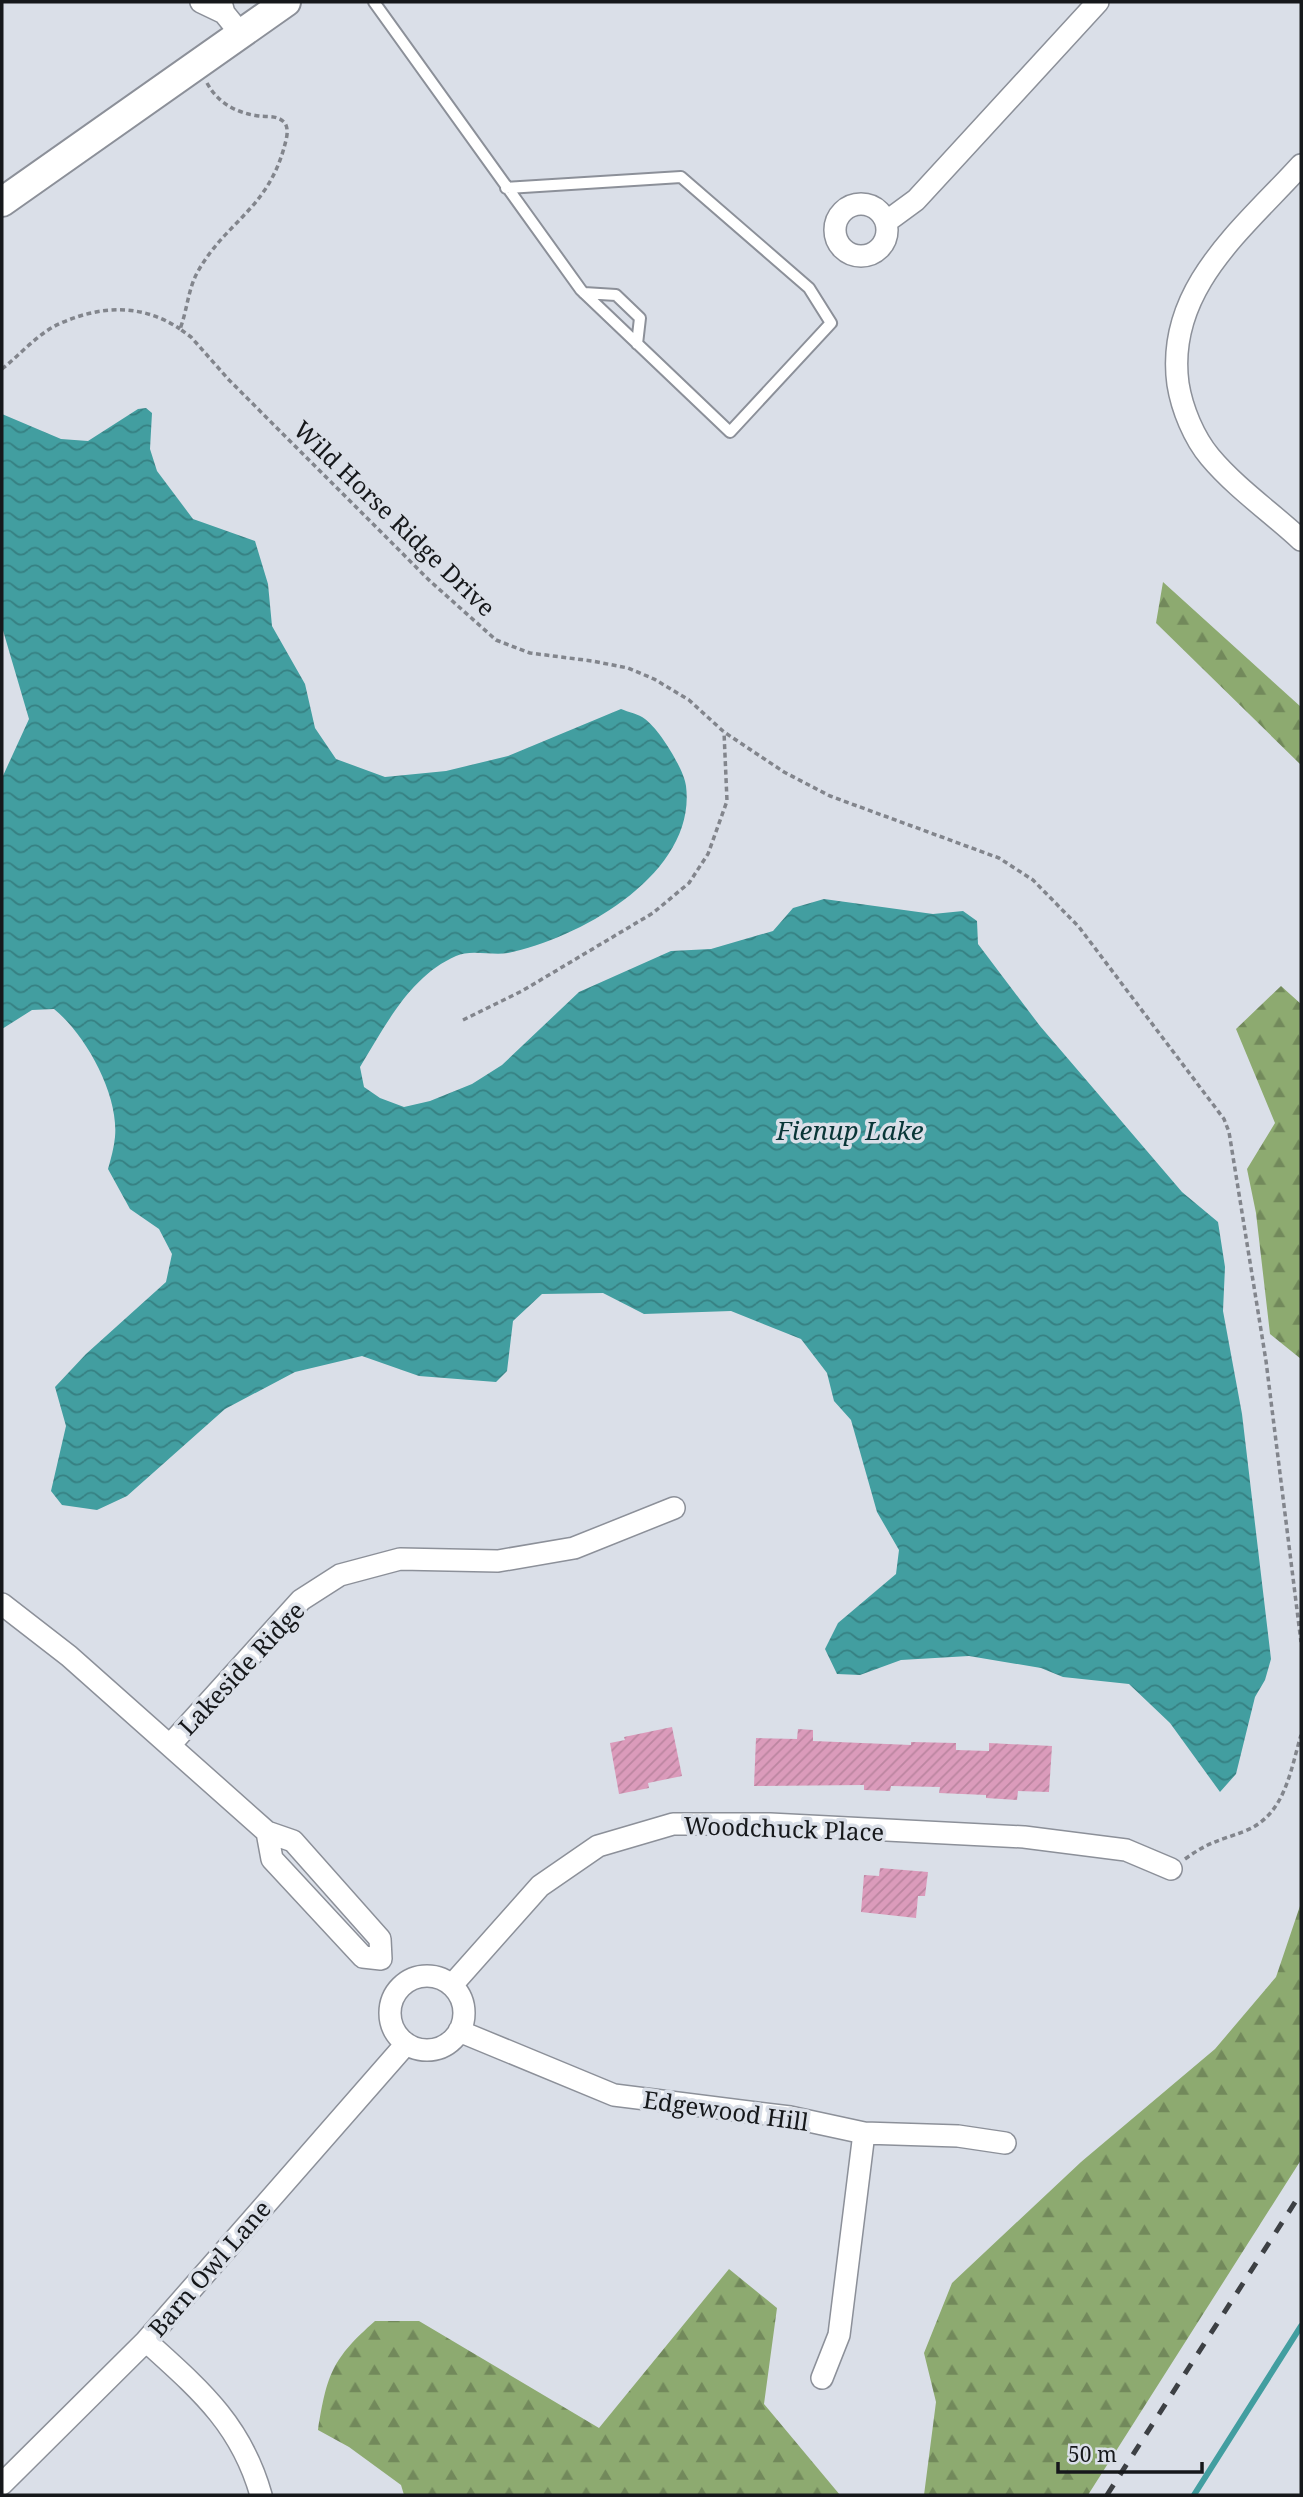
<svg xmlns="http://www.w3.org/2000/svg" width="1303" height="2497" viewBox="0 0 1303 2497" font-family="'Noto Serif',serif">
<defs>
<pattern id="forest-firs" width="22" height="20" patternUnits="userSpaceOnUse" patternTransform="scale(1.75)"><rect width="22" height="20" fill="#8daa70"/><path d="M5 1l3.5 6h-7zM16 11l3.5 6h-7z" fill="#72895b"/></pattern>
<pattern id="water-waves" width="16" height="10" patternUnits="userSpaceOnUse" patternTransform="scale(1.75)"><rect width="16" height="10" fill="#429ea0"/><path d="M0 5q4-4 8 0t8 0" fill="none" stroke="#368082"/></pattern>
<pattern id="building-hatch" width="6" height="6" patternUnits="userSpaceOnUse" patternTransform="scale(1.75)"><rect width="6" height="6" fill="#db9bbb"/><path d="M-1 1l2-2M0 6l6-6M5 7l2-2" fill="none" stroke="#bb85a0"/></pattern>
</defs>
<rect width="100%" height="100%" fill="#dadfe8"/>
<path fill="url(#forest-firs)" d="M1163,582L1301,707V765L1156,623Z
M1281,986L1301,1004V1359L1270,1334L1256,1213L1247,1169L1275,1123L1236,1029Z
M1301,1903V2160L1088,2495H924L936,2402L924,2353L952,2283L1081,2162L1215,2049L1276,1977Z
M729,2269L777,2308L764,2404L840,2495H404L401,2485L349,2447L318,2430C327,2374 332,2359 375,2321H419L599,2428Z"/>
<path fill="url(#water-waves)" d="M146,408L152,413L150,449L157,471L193,519L255,541L268,584L272,626L305,684L315,728L336,759L385,777L446,771L508,756L621,709C628,712 639,714 645,719C659,729 684,769 686,786C697,873 581,938 508,953C492,956 471,949 456,956C410,976 385,1026 360,1067L364,1087L380,1098L404,1107L430,1101L472,1084L502,1065L579,992L671,951L711,949L773,931L793,908L824,899L933,914L963,911L977,921L978,944L1040,1026L1182,1192L1218,1222L1225,1267L1223,1311L1242,1414L1271,1659L1265,1680L1255,1697L1236,1774L1220,1792L1170,1723L1129,1684L1063,1677L1041,1668L969,1656L901,1660L860,1675L837,1674L825,1649L838,1623L896,1574L899,1550L877,1512L851,1420L834,1401L827,1373L801,1339L731,1311L644,1314L603,1293L542,1294L513,1321L507,1371L496,1382L419,1376L362,1356L295,1372L225,1409L127,1496L97,1510L62,1505L51,1491L66,1426L55,1387L86,1354L166,1282L172,1254L159,1229L130,1209L108,1169C111,1158 114,1148 115,1137C119,1095 86,1035 54,1009L32,1010L2,1029V778L29,719L2,627V414L61,439L88,441L138,409Z"/>
<g fill="none" stroke-linecap="round" stroke-linejoin="round">
<path stroke="#429ea0" stroke-width="6" d="M1194,2495L1301,2326"/>
</g>
<path fill="url(#building-hatch)" d="M672,1727L682,1776L648,1783L649,1788L619,1794L610,1743L625,1740L624,1737Z
M798,1729L813,1730V1741L911,1745V1742L956,1743V1750L989,1751V1743L1052,1746L1049,1792L1018,1791L1017,1800L986,1798V1795L939,1793L940,1787L891,1786L890,1791L864,1790V1785L754,1786L756,1738L797,1739Z
M880,1868L928,1872L925,1896H918L916,1918L861,1912L864,1875L879,1876Z"/>
<g fill="none" stroke-linecap="round" stroke-linejoin="round">
<defs>
<path id="service" d="M374,2L581,290L730,432L831,323L809,288L681,177L506,188
M584,293L616,295L640,318L637,344"/>
<path id="minor" d="M201,2L224,13
M221,2L224,13L241,34
M1301,165C1243,229 1165,289 1178,384C1182,409 1194,438 1210,457C1236,488 1272,513 1301,540
M835 230a26 26 0 1 1 52 0a26 26 0 1 1-52 0Z
M886,222L916,200L1098,2
M2,1604L69,1656L267,1832L293,1841L380,1939L381,1959L363,1957L272,1859L267,1832
M170,1745L301,1600L340,1575L400,1559L498,1561L574,1548L674,1508
M390 2013a37 37 0 1 1 74 0a37 37 0 1 1-74 0Z
M452,1985L540,1886L598,1846L673,1824H770L1024,1837L1126,1850L1171,1869
M459,2031L614,2095L790,2117L864,2133L958,2136L1005,2143
M146,2341C199,2389 241,2424 261,2495
M822,2378L839,2335L864,2133
M2,2484L146,2341L406,2044"/>
<path id="secondary" d="M2,202L286,2"/>
</defs>
<use href="#service" stroke="#8c9099" stroke-width="14"/>
<use href="#minor" stroke="#8c9099" stroke-width="24"/>
<use href="#secondary" stroke="#8c9099" stroke-width="32"/>
<path stroke="#82858c" stroke-width="3.5" stroke-dasharray="5 3.5" stroke-linecap="butt" d="M207,83C218,103 236,113 259,116C267,117 277,115 284,122C290,129 286,140 284,148C266,211 225,222 197,273C188,290 187,311 180,329L191,337L229,380L430,581L496,640L530,653L592,661L628,668L654,679L689,700L724,732L784,772L830,796L999,858L1033,880L1079,927L1224,1119L1229,1132L1266,1361L1301,1642
M2,369C21,354 38,333 61,323C102,305 143,304 180,329
M463,1020L522,991L653,913L689,883L708,854L727,801L724,732
M1185,1859C1210,1841 1219,1841 1245,1831C1285,1815 1290,1772 1301,1735"/>
<use href="#service" stroke="#fff" stroke-width="10"/>
<use href="#minor" stroke="#fff" stroke-width="21"/>
<use href="#secondary" stroke="#fff" stroke-width="28"/>
<path stroke="#3d4044" stroke-width="5" stroke-dasharray="12 12" stroke-linecap="butt" d="M1107,2495L1301,2193"/>
</g>
<g text-anchor="middle" dominant-baseline="central" stroke-width="7" stroke-linejoin="round" paint-order="stroke">
<g font-size="24" fill="#16181b" stroke="#dadfe8">
<text transform="translate(395 518) rotate(44)">Wild Horse Ridge Drive</text>
<text transform="translate(241 1668) rotate(-47)">Lakeside Ridge</text>
<text transform="translate(784 1828) rotate(2)">Woodchuck Place</text>
<text transform="translate(726 2110) rotate(8)">Edgewood Hill</text>
<text transform="translate(209 2268) rotate(-49)">Barn Owl Lane</text>
</g>
<g font-size="26" font-style="italic" fill="#093637" stroke="#dadfe8">
<text x="850" y="1130">Fienup Lake</text>
</g>
</g>
<rect width="1303" height="2497" fill="none" stroke="#16181b" stroke-width="7"/>
<path d="M1058 2462v10h144v-10" fill="none" stroke="#16181b" stroke-width="3.5"/>
<text x="1068" y="2462" font-size="21" fill="#16181b" stroke="#dadfe8" stroke-width="5" paint-order="stroke">50 m</text>
</svg>
